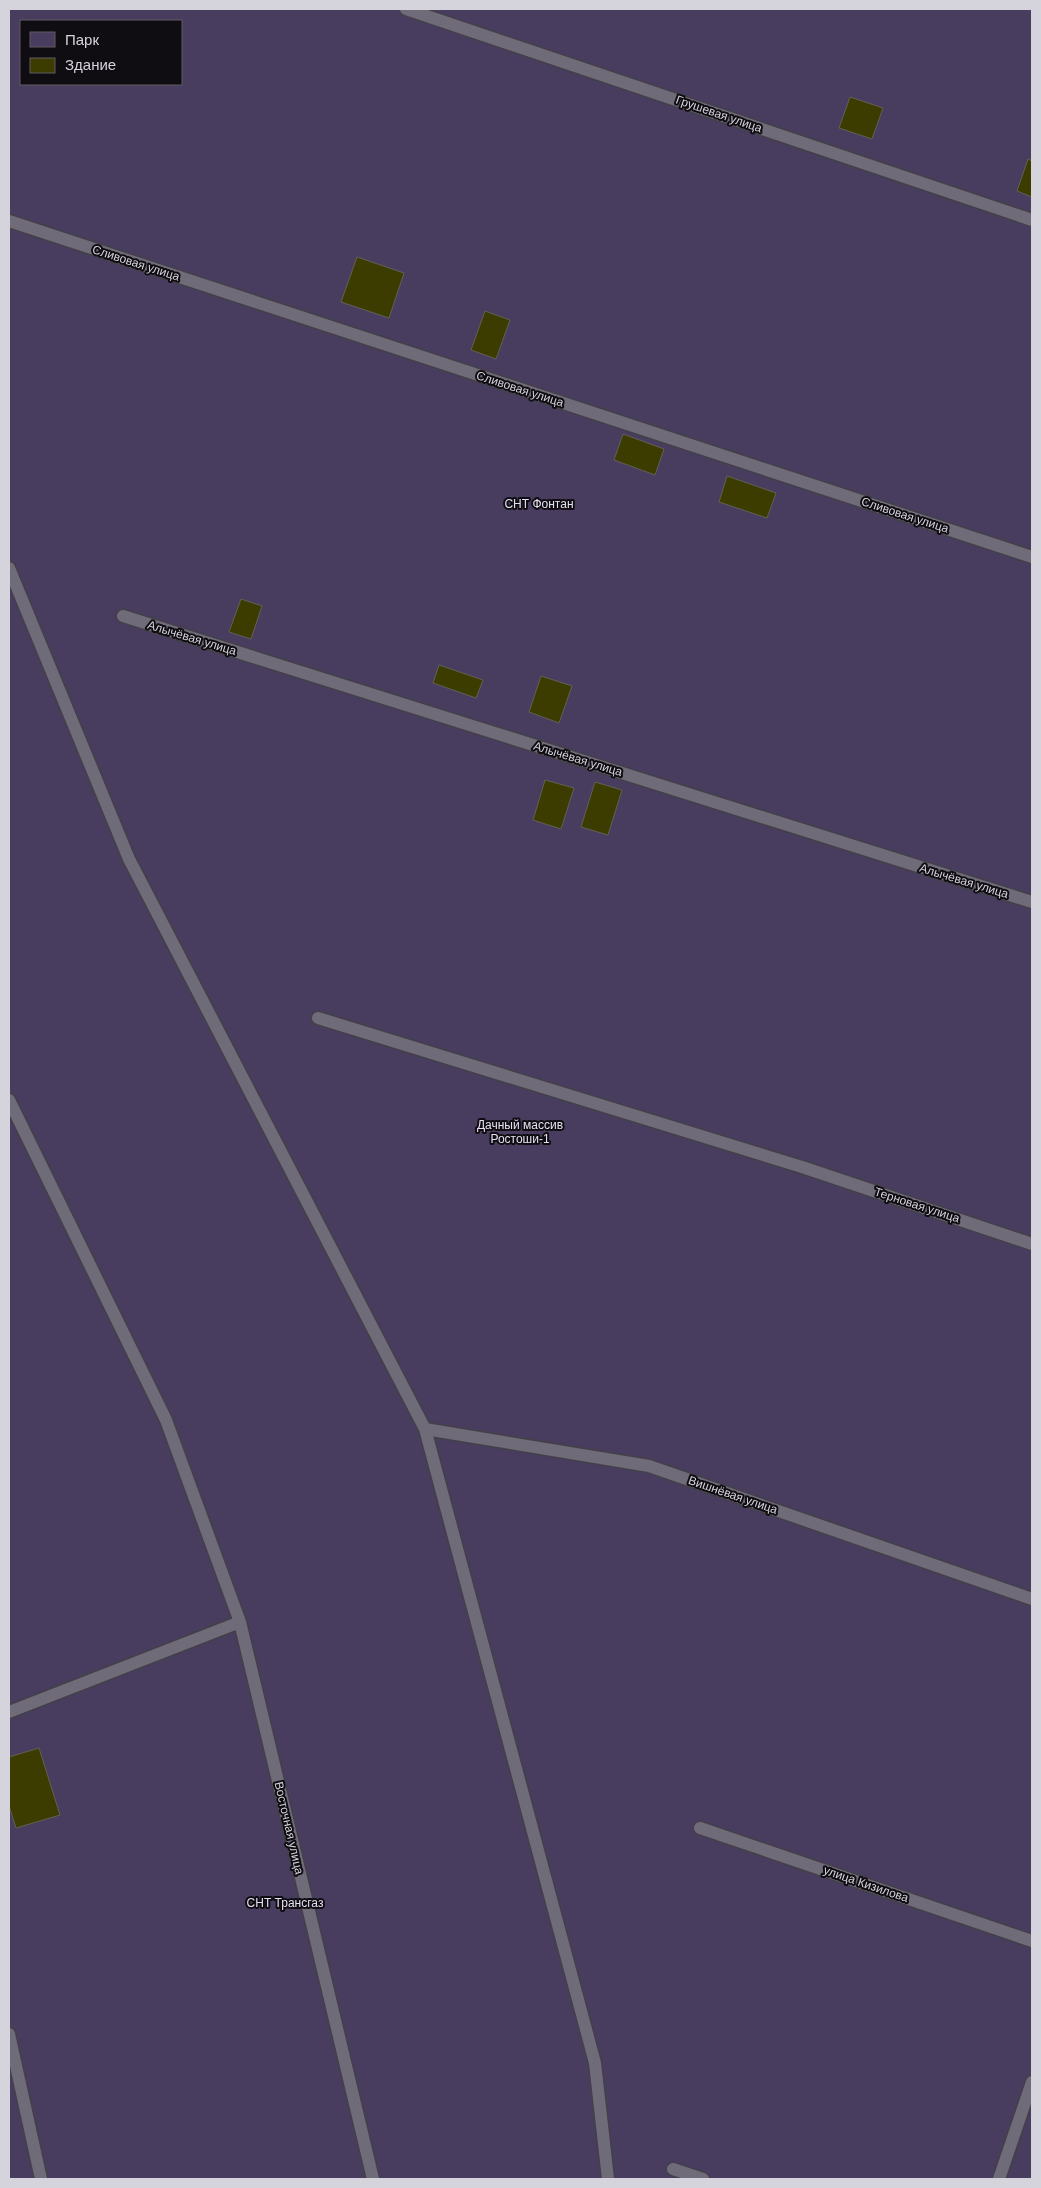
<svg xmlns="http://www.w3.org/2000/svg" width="1041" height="2188" viewBox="0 0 1041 2188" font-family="Arial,sans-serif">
<rect width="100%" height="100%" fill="#27232e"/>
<path fill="#493d5f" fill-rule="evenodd" d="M9,9H1032V2179H9ZM21,21H181V84H21Z"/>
<path fill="#3c3c01" stroke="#606153" d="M850,97L883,108L872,139L839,128Z
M1028,159L1032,161V197L1017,191Z
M357,257L404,273L389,318L341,302Z
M485,311L510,320L496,359L471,350Z
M623,434L664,449L655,475L614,460Z
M727,476L776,493L767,518L719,502Z
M241,599L262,606L251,639L229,632Z
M439,665L483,680L476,698L433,683Z
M541,676L572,686L559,723L529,712Z
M545,780L574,788L561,829L533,820Z
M595,782L622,790L608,835L581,827Z
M39,1748L60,1815L16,1828L9,1806V1757Z"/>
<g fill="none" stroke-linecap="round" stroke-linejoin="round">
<defs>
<path id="lane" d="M406,9L1032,220
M9,221L1032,557
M9,568L129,859L425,1429L595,2063L608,2179
M123,616L1032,902
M318,1018L802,1167L1032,1244
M9,1100L166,1420L240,1622L373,2179
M425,1429L649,1466L1032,1599
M9,1712L240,1622
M700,1828L1032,1941
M9,2034L41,2179
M673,2169L703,2179
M999,2179L1032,2082"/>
</defs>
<use href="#lane" stroke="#434049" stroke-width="15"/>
<use href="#lane" stroke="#6f6b78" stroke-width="12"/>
</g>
<g text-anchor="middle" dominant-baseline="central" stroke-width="4" stroke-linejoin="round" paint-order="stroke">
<g font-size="12" fill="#d5d3db" stroke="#0f0d12">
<text transform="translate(719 114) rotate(19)">Грушевая улица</text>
<text transform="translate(136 263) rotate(18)">Сливовая улица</text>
<text transform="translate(520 389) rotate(18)">Сливовая улица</text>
<text transform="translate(905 515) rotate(18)">Сливовая улица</text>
<text transform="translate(192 638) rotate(17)">Алычёвая улица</text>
<text transform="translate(578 759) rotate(17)">Алычёвая улица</text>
<text transform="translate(964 881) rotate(17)">Алычёвая улица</text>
<text transform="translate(917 1205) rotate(18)">Терновая улица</text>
<text transform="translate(733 1495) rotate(19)">Вишнёвая улица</text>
<text transform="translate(289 1828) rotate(77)">Восточная улица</text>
<text transform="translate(866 1884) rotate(19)">улица Кизилова</text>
</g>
<g font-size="12" fill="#e5e0f1" stroke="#0f0d12">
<text x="539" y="504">СНТ Фонтан</text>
<text x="520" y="1125">Дачный массив<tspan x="520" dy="14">Ростоши-1</tspan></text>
<text x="285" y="1903">СНТ Трансгаз</text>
</g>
</g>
<rect width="1041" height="2188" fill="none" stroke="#d5d3db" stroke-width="20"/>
<rect x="20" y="20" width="162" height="65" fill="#0f0d12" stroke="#5e5c62"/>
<rect x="30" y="32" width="25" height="15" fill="#493d5f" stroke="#5e5c62"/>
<text x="65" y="45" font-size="15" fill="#d5d3db">Парк</text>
<rect x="30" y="58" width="25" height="15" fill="#3c3c01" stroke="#5e5c62"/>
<text x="65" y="70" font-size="15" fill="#d5d3db">Здание</text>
</svg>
